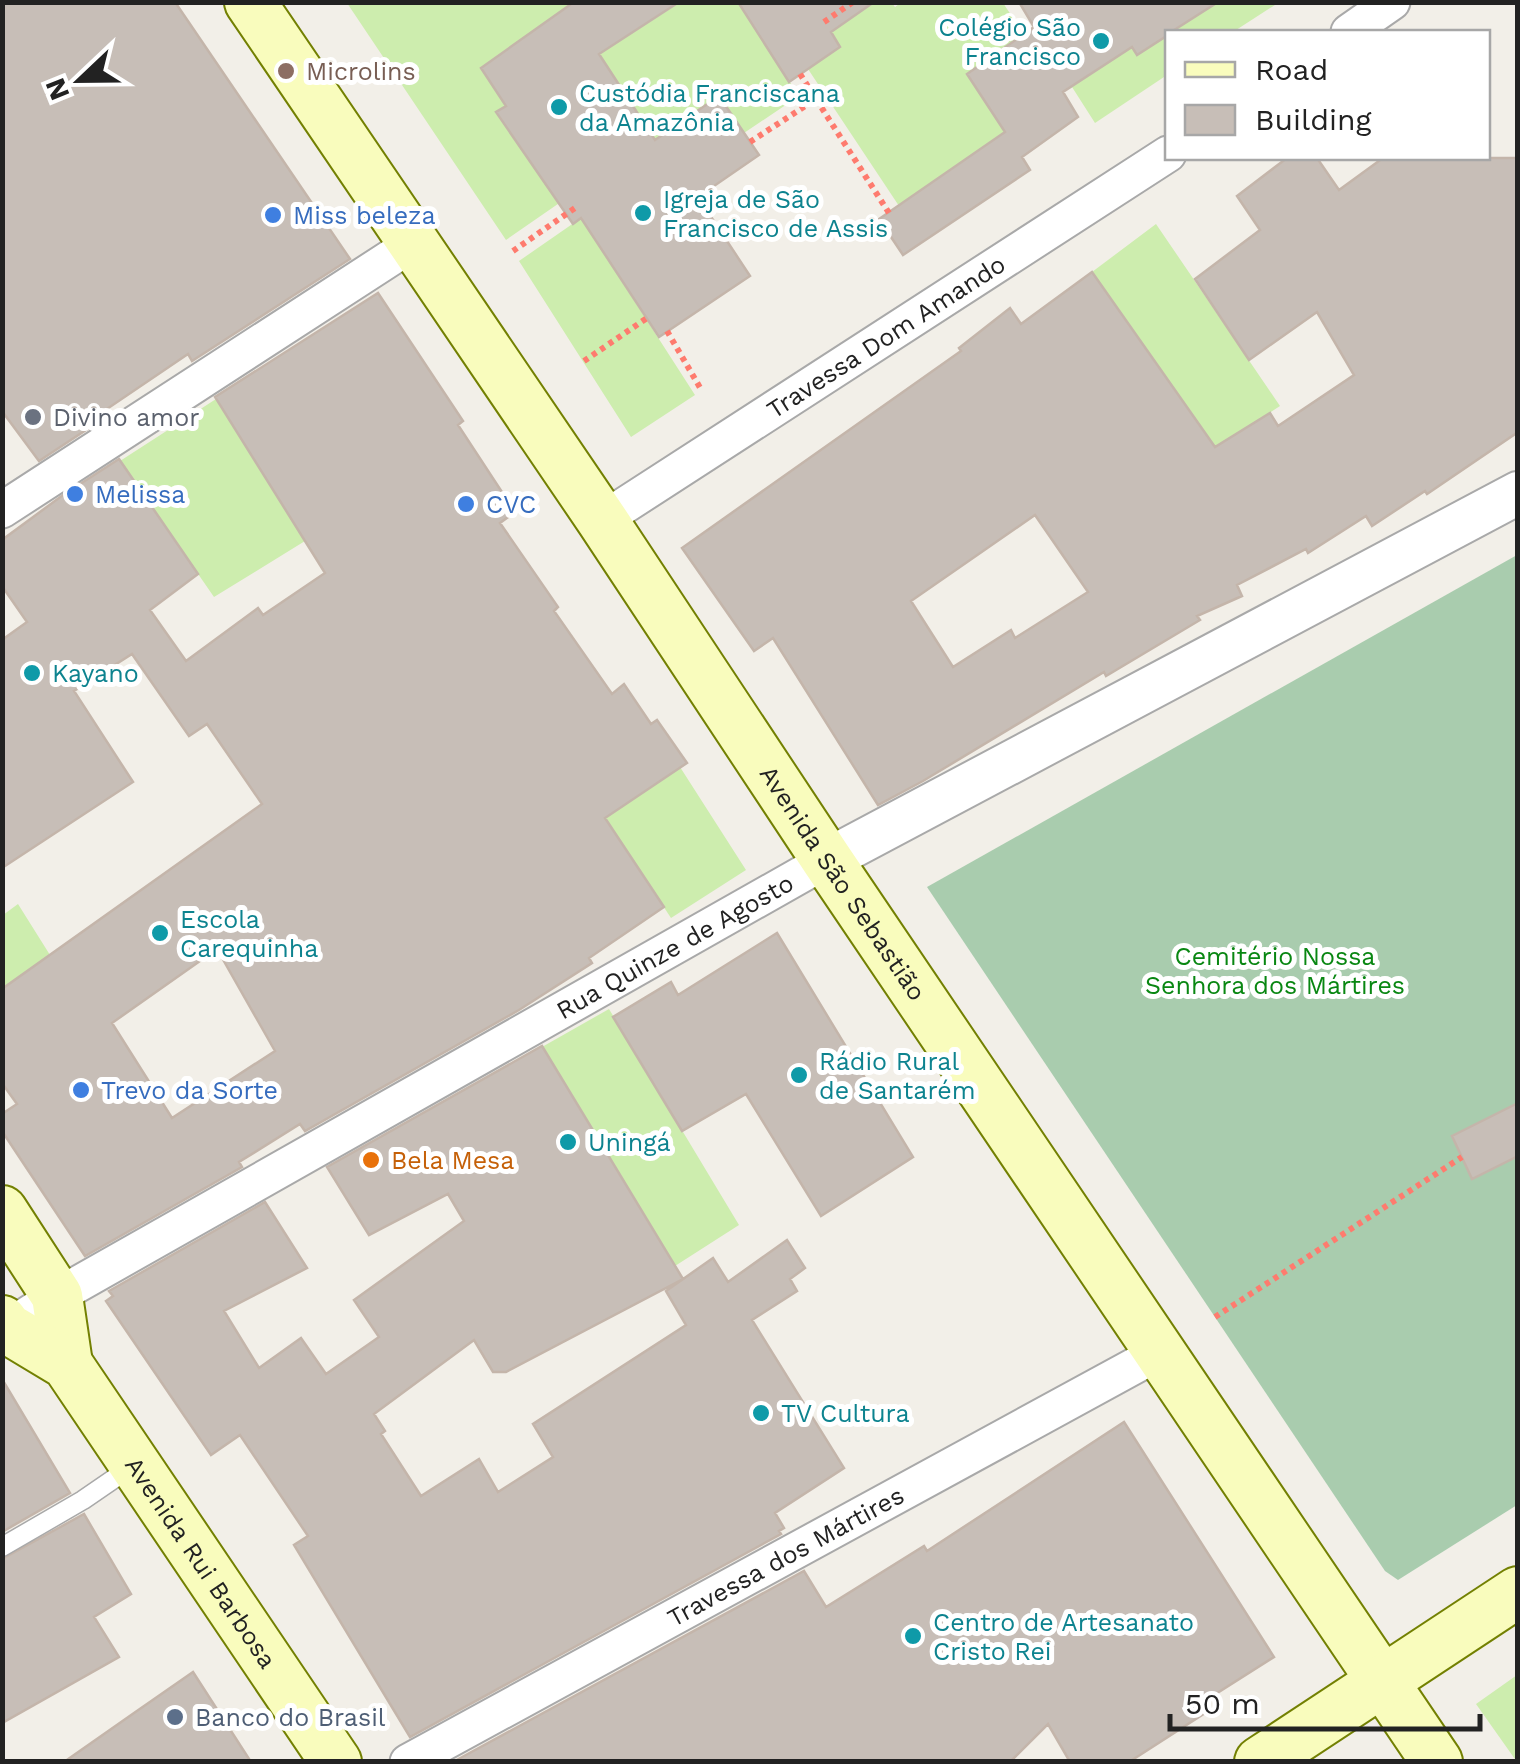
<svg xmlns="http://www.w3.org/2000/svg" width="1520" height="1764" viewBox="0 0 1520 1764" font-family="'Work Sans',sans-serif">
<rect width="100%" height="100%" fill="#f2efe8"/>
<path fill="#cdedae" d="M902,2L1003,3L1024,34L967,74L1005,132L899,206L808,69L840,47L831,32L874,3H892L895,7Z
M1218,2H1278V3L1233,32H1171Z
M347,3H575L568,197L506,240Z
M679,3H738L799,96L744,133L719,96L655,140L628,98L587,62Z
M1167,35V75L1095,123L1072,87L1132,47L1137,55Z
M581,218L695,395L631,437L519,261Z
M1156,224L1280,406L1215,448L1092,272Z
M216,399L305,541L214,597L120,461Z
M680,767L746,870L671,918L605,818Z
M18,904L50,955L3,989V915Z
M609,1009L739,1225L675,1266L542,1047Z
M1517,1675L1518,1761L1517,1762L1476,1704Z"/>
<path fill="#a9ccae" d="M1517,555V1505L1398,1580L1385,1571L927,887Z"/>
<path fill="#c7beb7" stroke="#c4b5aa" stroke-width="2.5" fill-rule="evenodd" d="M2,2H175L350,259L192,361L188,354L95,417L98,422L39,461L2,411Z
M574,2H679L599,54L655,140L719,96L759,155L698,197L750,276L659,337L581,218L573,224L496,112L506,106L481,68Z
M738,2H874L831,32L840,47L789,82Z
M1019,2H1218L1171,32H1168V35L1137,55L1132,47L1063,92L1078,117L1022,157L1030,170L903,255L879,219L1005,132L967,74L1034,27Z
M1287,158H1317L1339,190L1383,158H1518V432L1427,494L1425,491L1372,526L1366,516L1308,553L1306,549L1237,585L1242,596L1197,616L1200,620L1106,676L1104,672L923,781L878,805L773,638L754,651L682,548L961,351L959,348L1010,308L1021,324L1092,272L1215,447L1270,413L1278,426L1354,375L1317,312L1249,360L1195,279L1260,230L1237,196ZM1035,515L1088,592L1015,638L1011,630L953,667L911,601Z
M378,293L463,421L458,425L515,512L500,523L558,607L554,611L612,694L624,684L651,724L657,720L687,763L605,818L664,907L589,958L592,963L519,1010L305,1131L300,1124L239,1162L242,1167L85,1256L2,1131V1114L17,1104L2,1083V989L262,804L207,724L189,736L132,654L74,691L133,782L2,868V640L27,622L2,586V540L63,495L119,459L198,574L150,610L186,661L258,608L263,615L325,573L215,397ZM217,949L275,1051L172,1118L112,1023Z
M777,933L913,1157L821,1216L746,1094L682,1131L613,1017L671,982L678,995Z
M542,1046L683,1279L506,1372H493L474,1340L374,1414L385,1431L381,1434L421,1496L479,1459L498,1492L553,1457L533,1424L686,1325L666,1291L713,1258L728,1282L787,1240L805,1268L790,1279L797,1291L752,1320L844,1468L775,1513L784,1528L779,1531L781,1534L410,1737L294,1545L308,1536L240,1435L211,1455L106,1301L113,1296L109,1291L265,1202L307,1268L224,1311L259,1368L301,1338L326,1374L379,1337L354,1300L464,1221L448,1194L369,1235L327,1167Z
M1518,1103V1156L1472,1179L1452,1136Z
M2,1379L70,1493L2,1532Z
M1124,1422L1274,1657L1200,1704L1205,1713L1129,1762H1070L1048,1724L1010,1762H453L804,1571L826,1607L924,1546L927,1551Z
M84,1514L131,1594L94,1617L119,1657L2,1723V1559Z
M193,1672L251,1762H64L134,1713Z"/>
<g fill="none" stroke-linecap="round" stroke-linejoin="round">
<defs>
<path id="service" d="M2,1547L83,1500L134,1465"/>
<g id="minor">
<path d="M1349,32L1392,2"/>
<path d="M2,510L412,244"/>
<path id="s1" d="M602,520L1168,154"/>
<path id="s2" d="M2,1331L57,1296L827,860"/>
<path id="s3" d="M408,1762L1160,1352"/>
</g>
<path id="tertiary" d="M827,860L1518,493"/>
<g id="secondary">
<path id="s4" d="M250,2L602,520L827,860L1437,1762"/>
<path d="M2,1211L57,1296L67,1364"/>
<path id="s5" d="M2,1321L7,1328L67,1364L336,1762"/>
<path d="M1260,1762L1518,1592"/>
</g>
</defs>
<use href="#service" stroke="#a9a9a9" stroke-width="21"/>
<use href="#minor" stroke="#a9a9a9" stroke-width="39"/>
<use href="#tertiary" stroke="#a9a9a9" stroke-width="46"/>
<use href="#secondary" stroke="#738002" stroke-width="54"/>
<path stroke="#fe7b6e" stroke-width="6" stroke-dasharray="5 5" stroke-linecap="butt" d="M824,22L853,2
M800,74L889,213
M750,142L816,99
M513,251L575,208
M667,331L702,391
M584,361L647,318
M1215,1317L1462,1157"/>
<use href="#service" stroke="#fff" stroke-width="18"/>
<use href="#minor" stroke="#fff" stroke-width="35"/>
<use href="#tertiary" stroke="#fff" stroke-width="42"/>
<use href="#secondary" stroke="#f9fcbd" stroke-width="50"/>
</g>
<g fill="#0f9aa8" stroke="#fff" stroke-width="4">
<circle cx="1101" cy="41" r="10"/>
<circle cx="559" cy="107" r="10"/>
<circle cx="643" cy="213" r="10"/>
<circle cx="32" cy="673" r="10"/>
<circle cx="160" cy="933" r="10"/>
<circle cx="799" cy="1075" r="10"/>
<circle cx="568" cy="1142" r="10"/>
<circle cx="761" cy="1413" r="10"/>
<circle cx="913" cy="1636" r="10"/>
</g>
<circle fill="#8d6e63" stroke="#fff" stroke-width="4" cx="286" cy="71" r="10"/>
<g fill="#3f7fe0" stroke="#fff" stroke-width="4">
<circle cx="273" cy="215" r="10"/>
<circle cx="75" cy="494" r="10"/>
<circle cx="466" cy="504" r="10"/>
<circle cx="81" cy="1090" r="10"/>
</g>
<circle fill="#6b7280" stroke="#fff" stroke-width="4" cx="33" cy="417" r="10"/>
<circle fill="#e8710a" stroke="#fff" stroke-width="4" cx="371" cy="1160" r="10"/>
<circle fill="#5c6f8a" stroke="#fff" stroke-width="4" cx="175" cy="1717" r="10"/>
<g text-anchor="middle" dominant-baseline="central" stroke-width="10" stroke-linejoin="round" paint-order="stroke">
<g font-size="25" fill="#0d838f" stroke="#fff" text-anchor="start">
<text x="1081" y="27" text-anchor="end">Colégio São<tspan x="1081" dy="29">Francisco</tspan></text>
<text x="579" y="93">Custódia Franciscana<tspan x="579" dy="29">da Amazônia</tspan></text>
<text x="663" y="199">Igreja de São<tspan x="663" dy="29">Francisco de Assis</tspan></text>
<text x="52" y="673">Kayano</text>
<text x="180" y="919">Escola<tspan x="180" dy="29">Carequinha</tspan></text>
<text x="819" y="1061">Rádio Rural<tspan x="819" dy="29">de Santarém</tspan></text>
<text x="588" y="1142">Uningá</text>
<text x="781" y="1413">TV Cultura</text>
<text x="933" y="1622">Centro de Artesanato<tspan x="933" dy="29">Cristo Rei</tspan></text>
</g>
<g font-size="25" fill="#785e54" stroke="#fff" text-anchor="start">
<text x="306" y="71">Microlins</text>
</g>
<g font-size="25" fill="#366cbe" stroke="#fff" text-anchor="start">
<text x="293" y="215">Miss beleza</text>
<text x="95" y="494">Melissa</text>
<text x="486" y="504">CVC</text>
<text x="101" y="1090">Trevo da Sorte</text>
</g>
<g font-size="25" fill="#222" stroke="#fff">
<text stroke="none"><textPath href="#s1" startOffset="338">Travessa Dom Amando</textPath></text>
<text stroke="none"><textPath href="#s4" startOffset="1062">Avenida São Sebastião</textPath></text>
<text stroke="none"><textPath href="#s2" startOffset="775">Rua Quinze de Agosto</textPath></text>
<text stroke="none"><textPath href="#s3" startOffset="430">Travessa dos Mártires</textPath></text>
<text stroke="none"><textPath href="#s5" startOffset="318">Avenida Rui Barbosa</textPath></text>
</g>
<g font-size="25" fill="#5b616d" stroke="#fff" text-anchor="start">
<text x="53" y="417">Divino amor</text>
</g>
<g font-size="25" fill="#098712" stroke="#fff">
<text x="1275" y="956">Cemitério Nossa<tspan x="1275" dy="29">Senhora dos Mártires</tspan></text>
</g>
<g font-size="25" fill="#c56008" stroke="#fff" text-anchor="start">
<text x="391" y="1160">Bela Mesa</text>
</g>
<g font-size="25" fill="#4e5e75" stroke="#fff" text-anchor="start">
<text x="195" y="1717">Banco do Brasil</text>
</g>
</g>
<rect width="1520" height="1764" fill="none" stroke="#222222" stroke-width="10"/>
<rect x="1165" y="30" width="325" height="130" fill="#ffffff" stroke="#a7a7a7" stroke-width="2.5"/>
<rect x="1185" y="62" width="50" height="15" fill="#f9fcbd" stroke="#a7a7a7" stroke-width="2.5"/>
<text x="1255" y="80" font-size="30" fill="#222222">Road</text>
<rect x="1185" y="105" width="50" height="30" fill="#c7beb7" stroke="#a7a7a7" stroke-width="2.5"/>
<text x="1255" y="130" font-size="30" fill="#222222">Building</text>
<g transform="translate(80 80) rotate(248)" stroke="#ffffff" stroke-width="8" paint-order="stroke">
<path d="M0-8L18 38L0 25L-18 38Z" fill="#222222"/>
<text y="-15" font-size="28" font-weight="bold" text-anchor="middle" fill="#222222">N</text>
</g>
<path d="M1170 1714v15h310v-15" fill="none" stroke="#222222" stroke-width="5"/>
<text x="1185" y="1714" font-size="30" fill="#222222" stroke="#ffffff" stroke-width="8" paint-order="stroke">50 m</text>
</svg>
